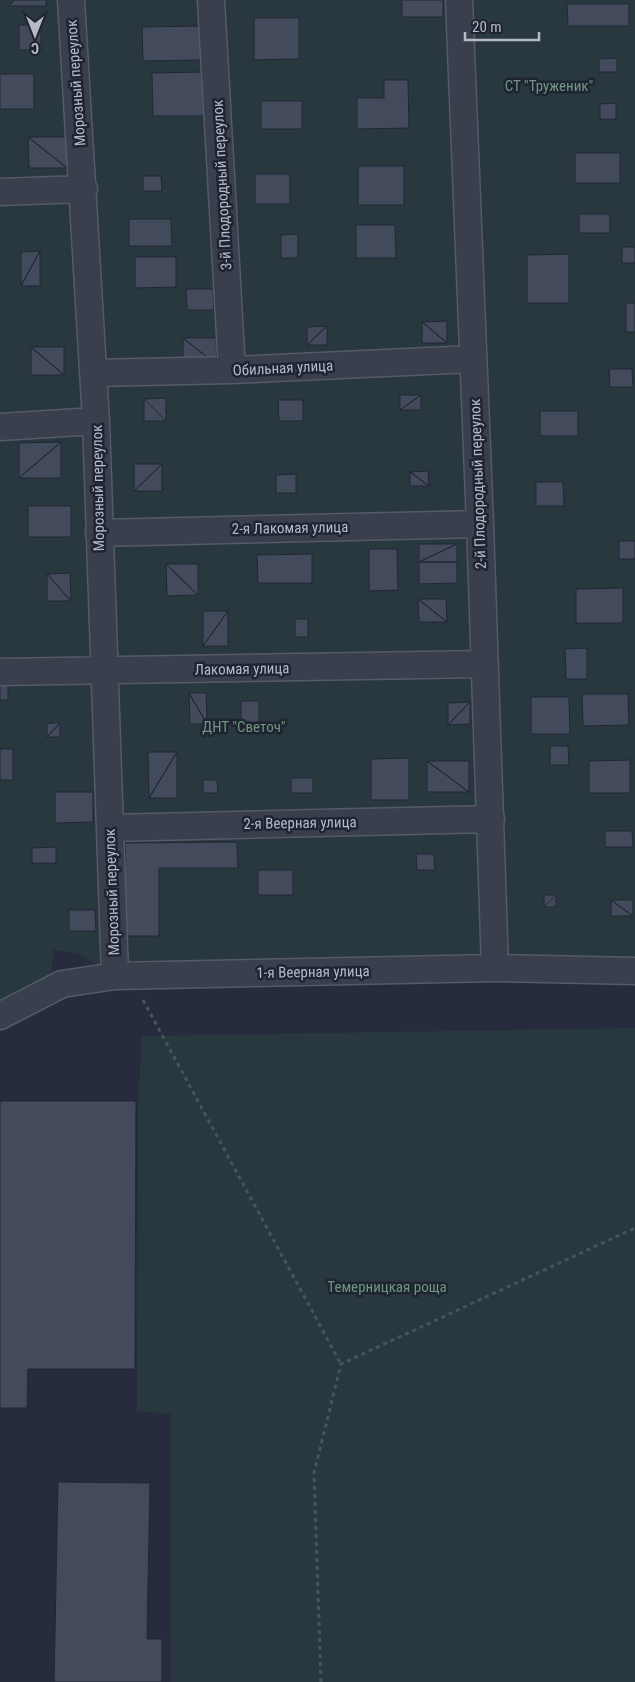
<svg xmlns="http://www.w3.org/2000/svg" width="635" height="1682" viewBox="0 0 635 1682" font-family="'Roboto Condensed',sans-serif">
<rect width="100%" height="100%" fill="#262c3d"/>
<path fill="#28383e" d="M0,0H635V977L115,976L77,953L53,950L51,989L0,1007Z
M635,1028V1682H171V1414L137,1411L138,1106L142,1036Z"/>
<path fill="#434a5c" stroke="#212634" d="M15,0H46V6H9Z
M402,0H443V17H402Z
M567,4H629V26H568Z
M254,18H299V59L254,60Z
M19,25H41V50H19Z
M201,26V60L143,61L142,27Z
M617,58V72H599V59Z
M204,72V116H153L152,73Z
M0,74H34V109H0Z
M384,80H408L409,128L357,129V98H384Z
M261,101H302V129H261Z
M616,103V119H600V104Z
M28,137L67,168H29Z
M28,137H67V168Z
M575,153H620V183H575Z
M358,166H404V205H358Z
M255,174H290V204H255Z
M143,176H161L162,191H143Z
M579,214H610V233H579Z
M129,219H171L172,246H129Z
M356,225H395L396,258H356Z
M298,234V258H281V235Z
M622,247H635V263H622Z
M40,251L21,286V252Z
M40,251V286H21Z
M569,254V303H527V255Z
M135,257H176V287L135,288Z
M186,289H213L214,310H187Z
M626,303H635V332H626Z
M447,321V343L422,322Z
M422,322L447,343H422Z
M327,326L307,345V327Z
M327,326V345H307Z
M183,338H216L217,365Z
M183,338L217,365H183Z
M31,347H64V375Z
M31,347L64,375H31Z
M609,369H632L633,387H610Z
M400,395H421L400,410Z
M421,395V410H400Z
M166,398V421L144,399Z
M144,399L166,421H144Z
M278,400H303V421H279Z
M540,411H578V436H540Z
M61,442V478H19Z
M61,442L19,478V443Z
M134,464H162L134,491Z
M162,464V491H134Z
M428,471L429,486L410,472Z
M410,472L429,486H410Z
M296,474V493H276V475Z
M536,482H563L564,506H536Z
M28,506H71V537H28Z
M619,541H635V559H619Z
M419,544H457L419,562Z
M457,544V562H419Z
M369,549H397L398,590L369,591Z
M312,554V583H258L257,555Z
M419,562H457V583L419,584Z
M166,564H198V595Z
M166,564L198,595L167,596Z
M70,573L71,601L47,574Z
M47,574L71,601H47Z
M623,588V623H576V589Z
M418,599L447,622H419Z
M418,599H446L447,622Z
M203,611H228L203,646Z
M228,611V646H203Z
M295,619H308V637H295Z
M587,648V679H566L565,649Z
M0,681H8V700H0Z
M189,693H206L207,724Z
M189,693L207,724H190Z
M582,694H628L629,725L583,726Z
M531,697H569L570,734H531Z
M241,701H259V722H241Z
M470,702L448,725V703Z
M470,702V724L448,725Z
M47,723H60L47,737Z
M60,723V737H47Z
M550,746H568L569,765H550Z
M0,749H13V780H0Z
M148,752H177L149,798Z
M177,752V798H149Z
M409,758V800H371V759Z
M630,760V793H589V761Z
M427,761H469V792Z
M427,761L469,792H427Z
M291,778H313V793H291Z
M203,780H217L218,793H203Z
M55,792H93V822L55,823Z
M605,831H632L633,847H605Z
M237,842L238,868H159V936H126L125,843Z
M56,847V863H32V848Z
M416,854H434L435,870H417Z
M258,870H293V895H258Z
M544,895H556L544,907Z
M556,895V907H544Z
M611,900L633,916H611Z
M611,900H633V916Z
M69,910H95L96,931H69Z
M0,1101H136L135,1369H28L27,1408H0Z
M58,1482L150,1483L147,1639H162V1682H54Z"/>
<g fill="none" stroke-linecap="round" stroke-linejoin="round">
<defs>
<path id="minor" d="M71,0L96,421L115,976
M211,0L232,370
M459,0L480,524L495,968
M0,192L84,189
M94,373L232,370L473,359
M0,427L96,421
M99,533L480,524
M0,672L485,664
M110,828L491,819
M0,1016L62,984L115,976L495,968L635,971"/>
</defs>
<use href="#minor" stroke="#555a68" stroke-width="29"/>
<path stroke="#46555b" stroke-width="3" stroke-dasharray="4 4" stroke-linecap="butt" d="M143,1000L341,1364
M321,1682L314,1473L341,1364L635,1228"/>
<use href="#minor" stroke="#3a3f4d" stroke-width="26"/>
</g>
<g text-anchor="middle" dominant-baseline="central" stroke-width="5" stroke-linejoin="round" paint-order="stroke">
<g font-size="15" fill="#b6bac8" stroke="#1f2432">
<text transform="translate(76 83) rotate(-94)">Морозный переулок</text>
<text transform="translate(222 185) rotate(-93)">3-й Плодородный переулок</text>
<text transform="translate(283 368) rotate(-3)">Обильная улица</text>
<text transform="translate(478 484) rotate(-92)">2-й Плодородный переулок</text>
<text transform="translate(98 488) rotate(-91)">Морозный переулок</text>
<text transform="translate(290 528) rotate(-1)">2-я Лакомая улица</text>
<text transform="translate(242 669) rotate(-1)">Лакомая улица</text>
<text transform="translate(300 823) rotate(-1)">2-я Веерная улица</text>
<text transform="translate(112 892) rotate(-92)">Морозный переулок</text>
<text transform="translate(313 972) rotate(-1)">1-я Веерная улица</text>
</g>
<g font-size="15" fill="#6f977f" stroke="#1f2432">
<text x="549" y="86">СТ "Труженик"</text>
<text x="244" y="727">ДНТ "Светоч"</text>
<text x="387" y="1287">Темерницкая роща</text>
</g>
</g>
<g transform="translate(35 35) rotate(180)" stroke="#1f2432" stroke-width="4" paint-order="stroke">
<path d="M0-4L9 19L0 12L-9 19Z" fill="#b6bac8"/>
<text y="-8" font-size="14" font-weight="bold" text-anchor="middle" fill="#b6bac8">С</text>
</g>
<path d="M465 32v8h74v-8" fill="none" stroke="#b6bac8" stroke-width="2.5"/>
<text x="472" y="32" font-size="15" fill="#b6bac8" stroke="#1f2432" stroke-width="4" paint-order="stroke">20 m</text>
</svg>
